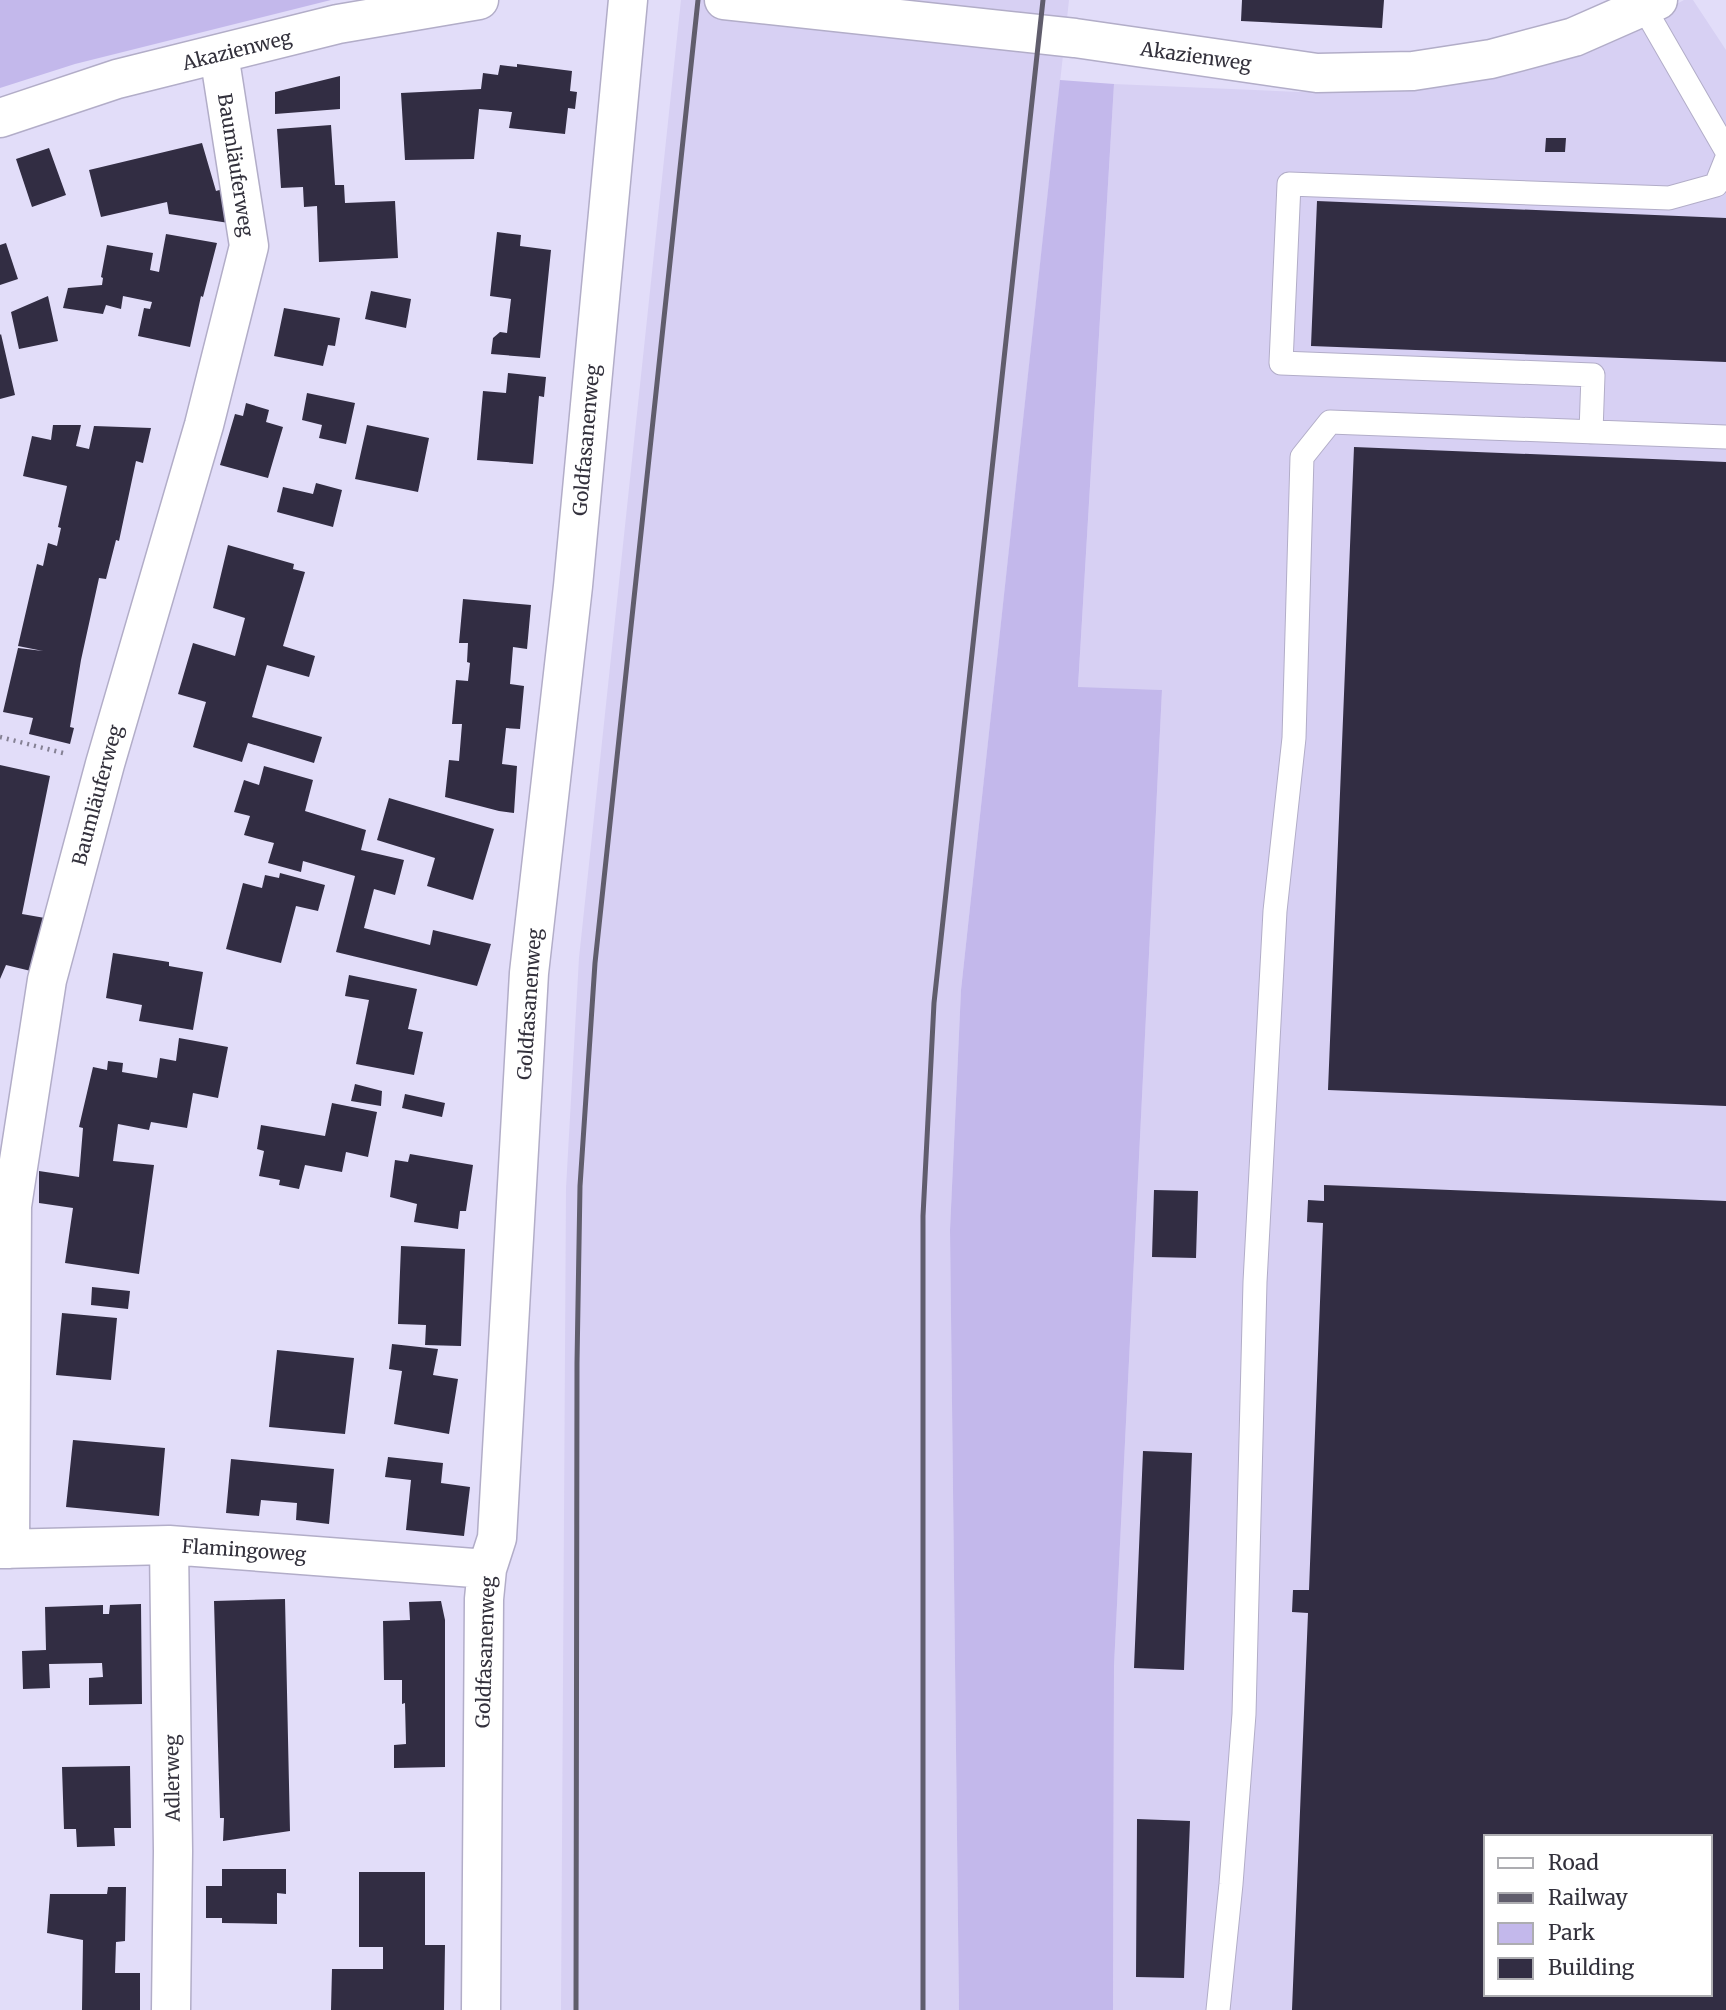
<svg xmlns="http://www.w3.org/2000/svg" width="1726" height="2010" viewBox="0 0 1726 2010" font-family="Merriweather,serif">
<rect width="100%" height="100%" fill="#e2ddf9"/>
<path fill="#d7d0f3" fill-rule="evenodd" d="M681,0H1069L961,990L950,1230L959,2010H561L566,1188L579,958Z
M1684,0H1693L1726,50V2010H1113L1114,1666L1162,690L1078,688L1114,84L1299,92L1387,89L1637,25ZM1486,1837H1710V1994H1486Z"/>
<path fill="#c3b8eb" d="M0,0H331L75,64L0,88Z
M1060,80L1114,84L1078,687L1162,690L1114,1666L1113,2010H959L950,1230L961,990Z"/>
<path fill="#322d43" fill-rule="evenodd" d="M1242,0H1384L1382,28L1241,21Z
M517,64L572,71L570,91L577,92L575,109L568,108L565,134L509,128L512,112L479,109L474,159L405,160L401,93L481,89L483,73L498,75L500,65L517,67Z
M340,76V109L275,114V92Z
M331,125L335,185H344L345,203L395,201L398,258L319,262L317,206L304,207L303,187L281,188L277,129Z
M1546,138H1566L1565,152H1545Z
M202,143L216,191L223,189L229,223L169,214L167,202L101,217L89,170Z
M49,148L66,195L32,207L16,159Z
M1317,201L1726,218V362L1311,346Z
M497,232L521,235L520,246L551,250L540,358L491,354L493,338L500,332L507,333L511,299L490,296Z
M166,234L217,243L203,297L201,296L190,347L138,336L144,308L150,309L152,302L123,296L121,309L106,305L103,314L63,308L68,288L102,285L103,278L101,277L107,245L153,253L150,270L159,272Z
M6,243L18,279L0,285V245Z
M371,291L411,299L406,328L365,319Z
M48,296L58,341L19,349L11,312Z
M284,308L340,318L335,346L328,345L323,366L274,356Z
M1,334L15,395L0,399V335Z
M508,373L546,377L544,397L539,396L533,464L477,460L483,391L506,393Z
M307,393L355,403L346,444L319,438L322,425L302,420Z
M246,403L269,410L266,422L283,427L268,478L220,465L235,414L243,416Z
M53,425H81L76,446L89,449L94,426L151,428L143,463L136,461L119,541L116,540L106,579L99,578L81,660L70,727L74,728L70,744L29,734L33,718L3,712L18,648L43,651L18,646L37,564L43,566L48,543L57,546L61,528L58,527L67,486L23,476L32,436L51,440Z
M367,425L429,438L418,492L355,479Z
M1354,447L1726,462V1106L1328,1090Z
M316,483L342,490L333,527L277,512L283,487L313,494Z
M228,545L294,564L293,569L305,572L283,646L315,656L309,677L267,665L252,717L322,737L314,763L248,743L242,762L193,747L206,702L178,694L193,643L235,656L245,618L213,608Z
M463,599L531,605L527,649L513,647L510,684L524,686L520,729L506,728L502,764L517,766L514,813L499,811L445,797L449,760L459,761L462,724H452L456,680L468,681L470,663L467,662L468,643H459Z
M0,765L50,776L22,914L45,918L35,972L6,965L0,979Z
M264,766L313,780L305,811L366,830L361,850L404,860L395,895L374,889L364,928L430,945L433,930L491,944L477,986L336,952L355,876L303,861L301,872L268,863L274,843L244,835L250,816L234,812L244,780L259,785Z
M389,798L494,829L473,900L427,886L435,858L377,840Z
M280,873L325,885L318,911L296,906L281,963L226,949L243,883L262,888L265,875L279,878Z
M113,953L169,962V966L203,972L193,1030L139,1021L142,1005L106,998Z
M349,975L417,989L408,1029L423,1032L414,1075L356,1064L369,1000L345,996Z
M179,1038L228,1047L218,1098L193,1093L187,1128L151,1122L149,1130L118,1124L113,1161L154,1165L139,1274L65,1263L73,1208L39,1203V1171L79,1177L83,1128L79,1127L93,1067L107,1070L108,1061L123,1063L122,1072L157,1078L160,1058L176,1061Z
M355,1084L382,1091L381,1106L351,1101Z
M405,1094L445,1103L442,1117L402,1108Z
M332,1103L377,1112L368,1157L346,1152L342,1172L305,1165L299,1189L279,1185L280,1180L259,1176L264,1151L257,1149L261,1125L325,1136Z
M410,1154L473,1165L466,1211H460L458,1229L414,1222L417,1204L390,1197L395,1160L408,1162Z
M1324,1185L1726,1201V2010H1292L1308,1613L1292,1612L1293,1590H1309L1323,1223L1307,1222L1308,1200L1324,1201ZM1486,1837H1710V1994H1486Z
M1154,1190L1198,1191L1196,1258L1152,1257Z
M401,1246L465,1249L461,1346L425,1345L426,1325L398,1324Z
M92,1287L130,1291L128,1309L91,1305Z
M62,1313L117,1318L111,1380L56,1375Z
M392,1344L438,1349L433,1375L458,1379L449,1434L394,1424L402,1371L389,1369Z
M277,1350L354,1358L345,1434L269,1427Z
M73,1440L165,1448L159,1516L66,1507Z
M1143,1451L1192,1453L1184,1670L1134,1668Z
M388,1457L443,1463L441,1483L470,1487L464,1536L406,1530L411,1480L385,1477Z
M231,1459L334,1469L329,1524L296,1520L297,1503L261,1500L259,1516L226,1513Z
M285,1599L290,1831L223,1841L224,1818H220L214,1601Z
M441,1601L445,1620V1767L394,1768V1745L406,1744L405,1703L402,1704V1680H384L383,1621L410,1620L409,1602Z
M141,1604L142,1704L89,1705V1678L103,1677L102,1663L49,1664L50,1688L23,1689L22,1651L46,1650L45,1607L103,1605V1614H109L110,1605Z
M130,1766L131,1828H114L115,1846L77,1847L76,1829H64L62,1767Z
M1137,1819L1190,1821L1184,1978L1136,1977Z
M222,1869H286V1894L277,1893V1924L222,1923V1918H206V1886H222Z
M359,1872H425V1945H445L444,2010H331L332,1969H383V1947H359Z
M108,1887H126L125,1941L116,1942L115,1973H140V2010H82L83,1940L47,1933L50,1894H107Z"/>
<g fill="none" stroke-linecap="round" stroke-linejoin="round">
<defs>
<path id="lane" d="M1643,6L1726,150
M1591,432L1593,375L1281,363L1289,184L1669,198L1716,185L1726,160
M1218,2010L1231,1884L1244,1714L1255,1282L1275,911L1294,738L1302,457L1330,422L1726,437"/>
<path id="street" d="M724,0L1075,38L1317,73L1413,71L1491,59L1574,37L1658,0
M0,118L117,79L338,24L479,0
M169,1545L173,1851L171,2010
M0,1549L169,1545L487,1569
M10,1549L12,1206L47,980L105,764L204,425L249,246L219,54
M481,2010L484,1599L487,1569L497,1538L529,973L573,586L628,0"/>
</defs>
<use href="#lane" stroke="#b2adc8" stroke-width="25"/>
<use href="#street" stroke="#b2adc8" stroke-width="41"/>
<path stroke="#858194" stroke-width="4.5" stroke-dasharray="2 5" stroke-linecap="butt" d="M0,737L67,754"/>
<use href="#lane" stroke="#fff" stroke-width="23"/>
<use href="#street" stroke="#fff" stroke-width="38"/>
<path stroke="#605d6c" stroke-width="5" d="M576,2010L577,1363L580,1186L595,963L698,0
M923,2010V1216L934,1003L1043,0"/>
</g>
<g text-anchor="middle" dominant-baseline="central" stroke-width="7" stroke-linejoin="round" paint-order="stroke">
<g font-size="19" fill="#33313c" stroke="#fff">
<text transform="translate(237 50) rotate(-14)">Akazienweg</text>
<text transform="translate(1196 56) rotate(8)">Akazienweg</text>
<text transform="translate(236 165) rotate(81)">Baumläuferweg</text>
<text transform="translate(586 440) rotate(-85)">Goldfasanenweg</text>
<text transform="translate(97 795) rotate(-75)">Baumläuferweg</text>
<text transform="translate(529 1004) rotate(-86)">Goldfasanenweg</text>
<text transform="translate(244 1550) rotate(4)">Flamingoweg</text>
<text transform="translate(485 1652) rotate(-88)">Goldfasanenweg</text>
<text transform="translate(172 1778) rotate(-91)">Adlerweg</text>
</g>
</g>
<rect x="1484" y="1835" width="228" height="161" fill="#ffffff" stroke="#adadb1" stroke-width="2"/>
<rect x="1498" y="1858" width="35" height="10" fill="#ffffff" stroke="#adadb1" stroke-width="2"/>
<text x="1548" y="1870" font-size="21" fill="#33313c">Road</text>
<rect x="1498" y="1893" width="35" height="10" fill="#605d6c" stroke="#adadb1" stroke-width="2"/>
<text x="1548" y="1905" font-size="21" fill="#33313c">Railway</text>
<rect x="1498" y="1923" width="35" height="21" fill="#c3b8eb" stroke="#adadb1" stroke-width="2"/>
<text x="1548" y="1940" font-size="21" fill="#33313c">Park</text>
<rect x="1498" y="1958" width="35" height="21" fill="#322d43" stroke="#adadb1" stroke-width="2"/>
<text x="1548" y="1975" font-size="21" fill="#33313c">Building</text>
</svg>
